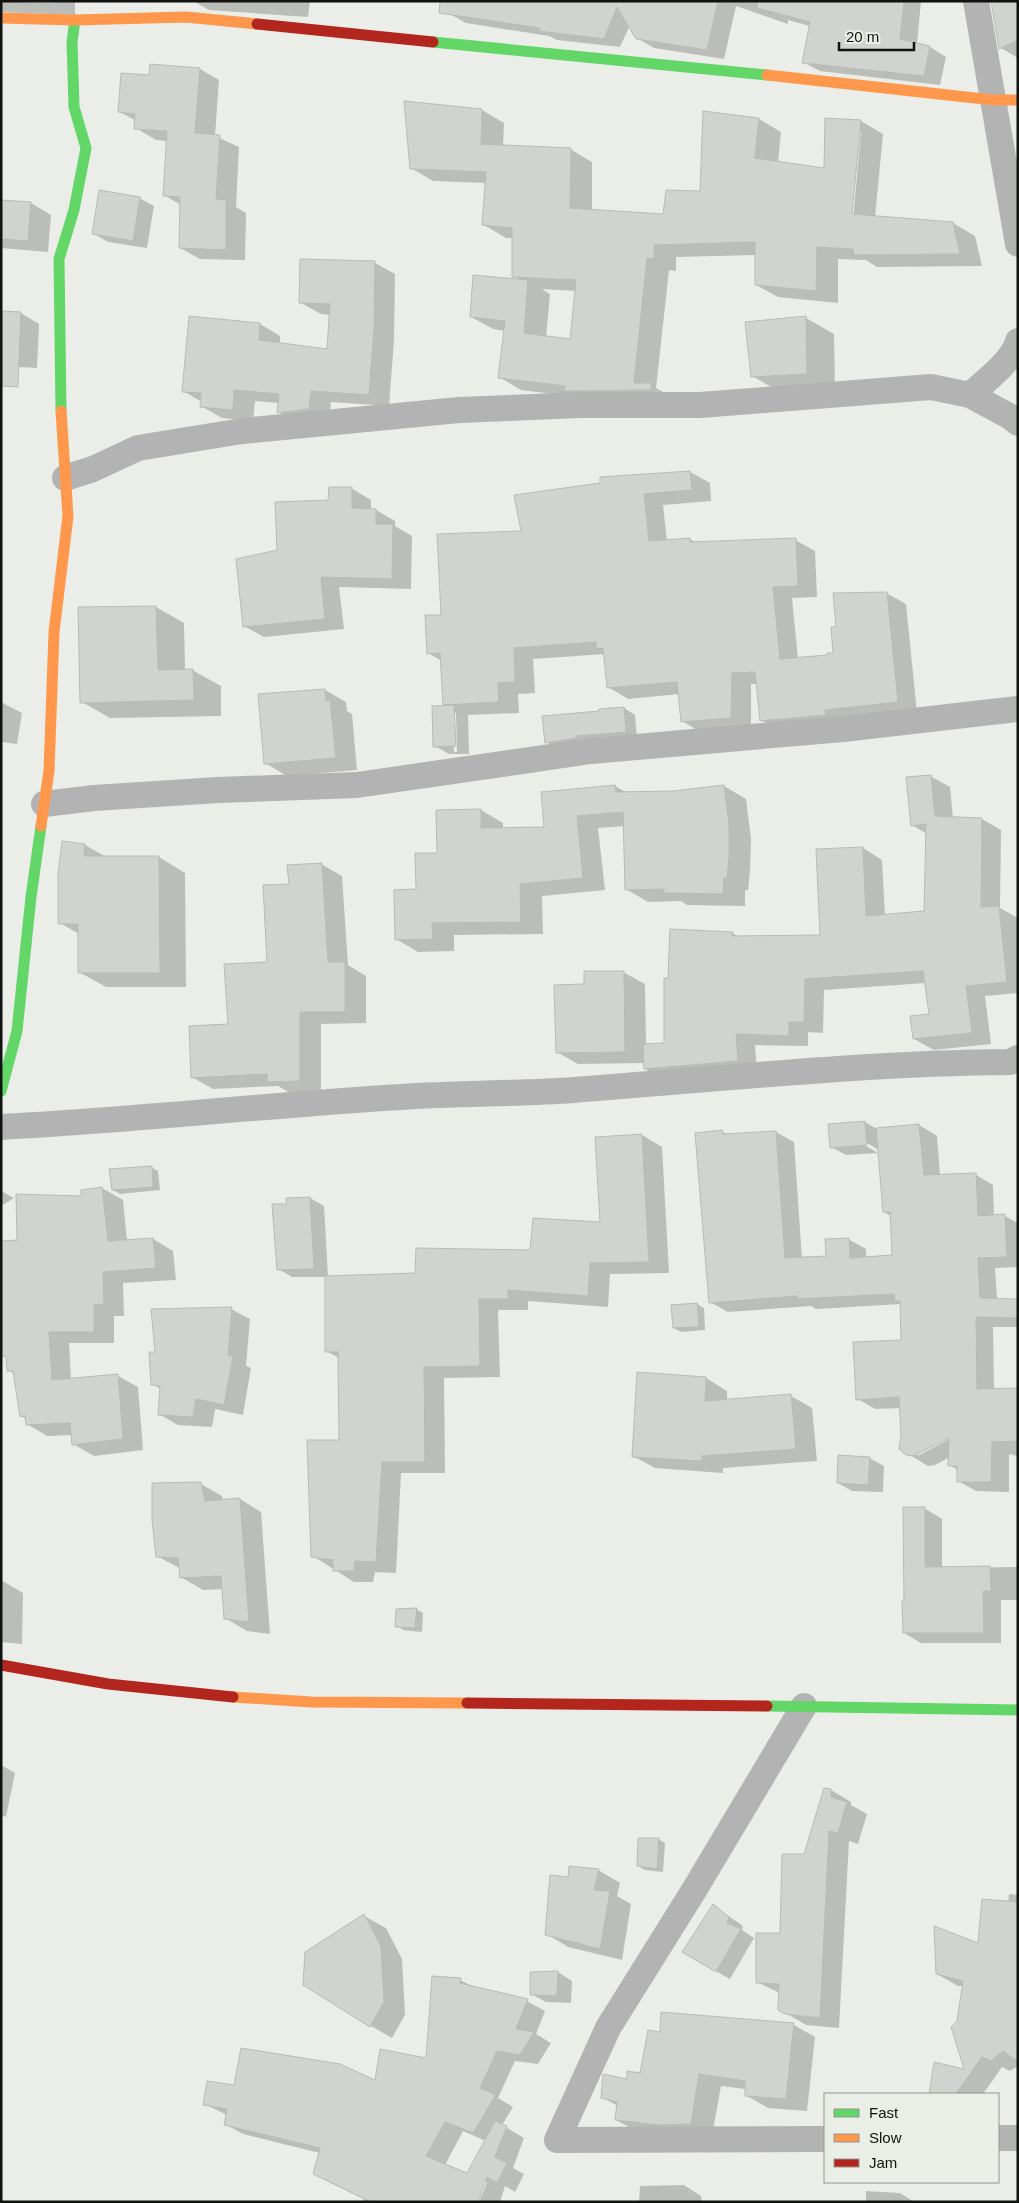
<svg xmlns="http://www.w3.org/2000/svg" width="1019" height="2203" viewBox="0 0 1019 2203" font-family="Helvetica,sans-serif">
<rect width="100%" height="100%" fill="#eaede8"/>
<path fill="#0003" fill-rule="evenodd" d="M1,1H75V15L1,12Z
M193,1H310L308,17L209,10Z
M452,1H921L917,44L930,47L946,57L940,85L820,71L803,62L810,26L788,20V24L736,6L724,59L654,48L637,38L630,25L620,47L557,40L549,36L466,23L450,14Z
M1018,1V58L1001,48Z
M200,69L219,80L215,136L239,147L236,207L246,213L245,260L200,259L180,248L181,205L164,195L167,141L156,140L136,128V121L120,112L150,76Z
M482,110L504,123L503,146L570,149L592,162V210L664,215L701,192L759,119L781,132L778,162L825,170L861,121L883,134L875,217L953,223L975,236L982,266L877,267L866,260L838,259V303L778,297L756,285V255L676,257V271L669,270L656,388L672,397H579L521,390L499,377L505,331L493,329L471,317L520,280L513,276V238H506L484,225L487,183L433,181L411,168ZM859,131H861L853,220H850ZM542,289L576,291L571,341L546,337L550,294Z
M139,198L154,206L147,248L108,242L94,234Z
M1,201L31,203L51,215L48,252L1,248Z
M375,263L395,274L394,340L389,406L331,402L329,421L298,424L278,412L279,403L255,401L253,421L222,418L201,406L202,402L183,391L190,317L260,324L280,336V344L328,350L331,315L321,314L301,303Z
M21,313L39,324L37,368L1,366Z
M806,318L834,334L835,389L780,392L752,376L746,323Z
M690,472L710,483L711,501L663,505L667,541L690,539L697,543L795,540L815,551L817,597L792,598L798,659L828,656L835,654L838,628L886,593L906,604L917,713L781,732L761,720L758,684H751V729L702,733L682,721L680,694L628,699L608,687L605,654L533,659L535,693L518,694L519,713L468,715L469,754H449L435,746L449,707L444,704L442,661L428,653L442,616L522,532ZM453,713H456L457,752H454Z
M351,488L371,500V510H376L395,521V526L412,536L411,589L339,587L344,629L264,637L244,626L278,551L330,501Z
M156,607L184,623L185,670H192L221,686V716L110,718L82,702L79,609Z
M325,690L346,702L347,711L352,714L357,770L287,776L265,763Z
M1,702L22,713L17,744L2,742L1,745Z
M624,708L635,715L637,738L557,748L546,742Z
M930,776L950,787L953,818L982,819L1001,830L1000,908L1018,918V993L985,996L991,1044L934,1050L914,1039L930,1015L926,983L824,990L823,1033L808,1032V1046L755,1045L757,1072L665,1080L645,1069V1063L578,1064L557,1052L586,985L623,972L645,984L646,1045L665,1044L669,979L732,933L739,937H822L863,848L882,860L885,916L926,912L927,834L912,825Z
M615,786L627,793H674L724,786L746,799L751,839L750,871L748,890H745V906L687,905L681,901L648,902L626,889L625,826L598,828L605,890L542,896L543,934L454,935V951L418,952L396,939L417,890L438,854L481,810L503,823V828H546Z
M85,845L106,857H159L185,873L186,987H106L79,972V934L60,923Z
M321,864L342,876L348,965L366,976V1023L321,1024V1093H290L278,1086L213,1089L192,1077L229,1025L269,964L290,885Z
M865,1122L877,1129L919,1125L937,1136L940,1176L976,1175L993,1185L994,1216H1005L1018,1223V1267L995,1268L997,1299H1018V1327H993L994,1390L1018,1389V1456L1009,1454V1492L976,1491L958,1481V1470L950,1465V1457L935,1465L928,1466L910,1455L901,1408L875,1409L858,1399L902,1341L901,1304L816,1309L811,1306L728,1312L710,1302L722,1132L728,1135L776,1132L794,1142L802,1259L827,1258L848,1239L866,1249V1258L894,1257L891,1216L884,1212L879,1150L862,1140L861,1143L878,1153L846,1155L831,1147L830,1125ZM953,1434L955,1436L917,1456V1454Z
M642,1135L662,1147L669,1273L610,1274L608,1307L528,1301V1310H498L500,1377L444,1378L445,1473H401L396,1573L375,1572L373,1582H354L313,1556L340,1441L339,1358L326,1351V1277H292L278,1269L288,1205L310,1198L324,1206L328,1277L417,1275L531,1251L602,1224L597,1138Z
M151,1167L158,1171L160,1190L120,1194L113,1190Z
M102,1188L123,1200L127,1241L153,1239L173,1251L176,1280L123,1283L124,1316H114V1343H69L71,1380L118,1376L138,1387L143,1450L94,1456L73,1444L72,1435L47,1436L27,1424L26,1419L21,1416L15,1374L8,1370L82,1197V1191Z
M1,1191L14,1198L1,1206Z
M697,1304L704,1308L705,1330L681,1332L674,1328L673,1306Z
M231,1309L250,1319L246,1366L251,1368L243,1415L215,1409L212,1427L178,1425L159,1414L161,1389L152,1384L156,1354Z
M639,1374L706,1378L727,1391V1401L791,1396L812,1408L817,1461L723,1468V1473L655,1468L633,1456Z
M869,1458L884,1466L883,1492L852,1491L838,1483Z
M201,1484L222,1496L223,1501L240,1499L261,1512L270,1634L247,1631L225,1618L223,1589L203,1590L181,1577V1569L157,1556Z
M924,1508L942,1519V1568L1018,1567V1600H1001V1643H921L904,1633L906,1602Z
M1,1580L23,1593L22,1644L1,1642Z
M416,1609L423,1613L422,1632L403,1630L397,1626Z
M1,1765L15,1773L6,1817L1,1815Z
M831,1790L851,1802V1805L867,1814L858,1844L849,1841L839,2028L806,2025L779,2009L780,1993L757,1982L782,1934L805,1855Z
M658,1839L665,1843L663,1872L645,1870L638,1866Z
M598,1870L620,1883L617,1896L631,1904L622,1960L568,1947L547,1934L570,1878Z
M1009,1894L1018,1895V2066L1010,2071L1002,2067L983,2094H930L935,2064L966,2071L958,2022L963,1986H958L937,1974L979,1944L1008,1903Z
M714,1906L743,1926L742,1930L754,1938L730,1979L716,1971Z
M364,1916L386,1928L402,1959L405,2015L392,2038L371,2026Z
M558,1972L572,1981L571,2003L546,2002L531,1994Z
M460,1980L474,1987L527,2001L545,2011L536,2034L551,2043L538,2064L515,2061L498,2098L513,2107L502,2125L524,2138L513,2168L524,2174L515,2192L505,2186L500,2202H479L487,2182H484L477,2202H363L364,2199L314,2174L320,2153L243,2134L225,2124L227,2115L204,2104L236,2087L375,2081L427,2059ZM463,2131L486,2141L468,2175L445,2165Z
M794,2025L815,2037L807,2111L768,2108L747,2096L746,2089L721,2086L712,2136L638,2132L616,2120L618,2106L602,2097L641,2074L661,2034Z
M684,2185L701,2196L702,2202H639L640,2186Z
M866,2191L900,2193L914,2202H866Z"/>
<path fill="#d0d3cf" stroke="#b8bbb8" d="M1,1H54V4L1,2Z
M440,1H718L707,50L636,39L617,7L604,39L539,31V28L439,13Z
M758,1H904L900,39L930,46L924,76L802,63L810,22L757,8Z
M991,1H1018V40L999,49Z
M150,64L200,68L195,133L220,135L216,199L226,200V250L179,248L180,197L163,196L167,131L134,129L135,114L118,112L121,73L149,75Z
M404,101L482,109L481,144L571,148L570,208L663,214L666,190L700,191L703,111L759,118L755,158L824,168L825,118L861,120L852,214L953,222L960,254L854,255L853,249L817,247L816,291L755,285V242L654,245V259L647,258L634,383H651V390L564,391L565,386L498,378L505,321L470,317L473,275L528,280L524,333L570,339L576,280L512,277V228L482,225L486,172L410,169Z
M99,190L140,197L133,241L92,234Z
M1,200L31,202L28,241L1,239Z
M300,259L375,261L374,328L369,395L311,391L309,409L277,413L279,394L234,390L233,410L200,407L201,393L182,392L189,316L260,323L259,340L327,349L330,304L299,303Z
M1,311L21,312L18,387L1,386Z
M806,316L807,374L751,377L745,322Z
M690,471L692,490L644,494L649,541L690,538V542L796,538L798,586L773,587L780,659L827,655V653H833L831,627H836L833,593L887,592L898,702L825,710L826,715L760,721L755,672L732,673L731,718L681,722L677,682L607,688L603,648L596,649V642L514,648L515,682L498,683L499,702L443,705L440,653L427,654L425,615H441L437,534L521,531L514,495L600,483V477Z
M329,487H352V508L376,509V524H393L392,579L321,577L325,619L243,627L236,559L277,550L275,502L328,500Z
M156,606L158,670L193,669L194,700L80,703L78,607Z
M325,689L326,701L330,700L336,758L264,764L258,694Z
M454,705L456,746L433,747L432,706Z
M624,707L626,732L576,736V738L545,743L542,716L599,711V709Z
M931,775L935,816L982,818L981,907L999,906L1007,982L966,986L972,1033L913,1039L910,1016L929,1014L923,971L805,979L804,1022H789V1036L736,1034L738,1061L644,1069L643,1044L664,1043V978H668L670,929L733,932L732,936L820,935L816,849L863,847L866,916L924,911L926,824L911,826L906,777Z
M615,785L616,792L673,791L724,785L729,825V858L727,878H724L723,894L664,893V889L625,890L623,812L577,816L583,878L520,884L521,922L432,923L433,939L395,940L394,890L416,889L415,853H437L436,810L481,809V828L544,827L541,792Z
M62,841L85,844L84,856H159L160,973H78V924H58V875Z
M322,863L328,962H345V1012H300V1081L267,1082V1074L191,1078L189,1026L228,1024L224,964L267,962L263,885L289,884L287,865Z
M584,971H624L625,1052L556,1053L554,985L584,984Z
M865,1121L867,1145L830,1148L828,1124Z
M919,1124L924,1175L976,1173L978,1216L1005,1214L1007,1257L978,1258L980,1298L1018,1299V1318L976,1317L977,1389L1018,1388V1441L992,1442L991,1482H957V1466H948L949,1438L913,1456L906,1455L899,1449L901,1436L899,1397L856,1400L853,1342L901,1340L900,1301H895L894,1294L798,1299L797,1296L709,1303L695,1133L722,1130L723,1134L776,1131L785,1258L826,1256L825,1239L849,1238L850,1258L892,1255L890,1212H883L876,1128Z
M642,1134L649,1262L590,1263L588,1296L508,1290V1299H479L480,1366L424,1367L425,1462H382L376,1562L355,1561L354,1571H333V1560L311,1557L307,1440H339L338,1352H325V1276L415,1273L416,1248L530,1250L533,1218L600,1222L595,1137Z
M152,1166L153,1187L112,1190L109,1169Z
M102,1187L108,1241L153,1238L156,1268L103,1272L104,1304L94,1305V1332H49L52,1380L118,1374L123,1439L72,1445L70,1423L26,1425L25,1415L20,1417L13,1371H7L6,1357L1,1355V1241L17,1240L16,1194L81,1196V1190Z
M310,1197L314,1269L277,1270L272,1204H286V1198Z
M697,1303L699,1327L673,1328L671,1305Z
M232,1307L228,1356H233L224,1405L196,1399L193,1417L158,1415L160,1386L151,1385L149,1352H155L151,1309Z
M637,1372L706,1377L705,1401L791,1394L796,1449L702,1456L701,1461L632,1457Z
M838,1455L870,1457L868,1485L837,1483Z
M201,1482L205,1501L240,1498L249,1622L224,1619L221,1576L180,1578L178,1558L156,1557L152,1520V1483Z
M903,1507H925V1567L990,1566L991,1591H983L984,1633H903L902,1601H904Z
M417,1608L415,1628L395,1627L396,1609Z
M824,1788L831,1789V1797L847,1802L838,1833L829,1831L820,2018L785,2014L778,2010L779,1984L756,1983V1933H780L782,1854H804Z
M638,1838H659L657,1869L637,1866Z
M569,1866L599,1869L594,1890L610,1891L600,1949L545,1935L550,1875L568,1877Z
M982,1899L1018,1902V2062L1003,2051L991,2061L982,2057L956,2094H929L934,2062L964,2069L951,2027L957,2021L963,1981L936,1974L934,1926L978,1943Z
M713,1904L729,1917L727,1923L741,1929L716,1972L682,1952Z
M364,1914L381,1946L384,2002L370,2027L303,1985L305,1952Z
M558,1971L557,1996L530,1995V1972Z
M432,1976L461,1978L460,1983L528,1999L516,2029L534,2032L520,2055L497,2051L480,2088L496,2095L473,2133L445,2122L426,2156L467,2173L495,2121L507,2126L495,2157L507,2163L497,2183L487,2177L478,2202H371L313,2174L320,2148L224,2125L227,2109L203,2105L207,2081L234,2085L241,2048L340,2064L375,2080L380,2049L426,2058Z
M661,2012L794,2023L786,2099L745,2096V2081L699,2074L691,2124L657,2125L615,2120L617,2102L601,2098L603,2074L627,2079V2071L640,2073L648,2030L660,2032Z"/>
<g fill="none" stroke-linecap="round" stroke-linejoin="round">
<path stroke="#b4b3b4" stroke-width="26" d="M976,1L1018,244
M970,395C985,381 1012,362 1018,341
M65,478L93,469L138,448L242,431L459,410L580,405H700L931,387L970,395L1009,416L1018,423
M44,804L94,798L218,790L357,785L591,751L843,729L1018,709
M1,1127C135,1120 268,1105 401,1097C459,1093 517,1094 574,1090C719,1079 864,1063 1010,1062L1018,1058
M804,1706L696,1887L608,2028L557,2140L825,2139
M998,2138H1018"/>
<path stroke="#63d668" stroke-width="11" d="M433,42L767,75
M61,411L59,259L74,210L86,148L74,107L72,42L75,20
M1,1091L17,1031L31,897L41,826
M767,1706L1018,1710"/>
<path stroke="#ff974d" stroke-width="11" d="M1,18L75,20L186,17L257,24
M767,75L993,100H1018
M41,826L49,771L54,632L68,516L61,411
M233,1697L311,1702L467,1703"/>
<path stroke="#b3261e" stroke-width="11" d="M257,24L433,42
M1,1665L108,1684L233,1697
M467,1703L767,1706"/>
</g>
<rect width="1019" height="2203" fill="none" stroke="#111310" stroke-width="5"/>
<rect x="824" y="2093" width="175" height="90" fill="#e9efe6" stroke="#939790"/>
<rect x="834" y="2109" width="25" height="8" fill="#63d668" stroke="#939790"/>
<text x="869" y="2118" font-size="15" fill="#111310">Fast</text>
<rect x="834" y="2134" width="25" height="8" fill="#ff974d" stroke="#939790"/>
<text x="869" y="2143" font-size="15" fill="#111310">Slow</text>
<rect x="834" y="2159" width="25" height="8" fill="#b3261e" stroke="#939790"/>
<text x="869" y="2168" font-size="15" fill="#111310">Jam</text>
<path d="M839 42v8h75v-8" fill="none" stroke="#111310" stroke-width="2.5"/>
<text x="846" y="42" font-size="15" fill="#111310" stroke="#e9efe6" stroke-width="4" paint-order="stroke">20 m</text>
</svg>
